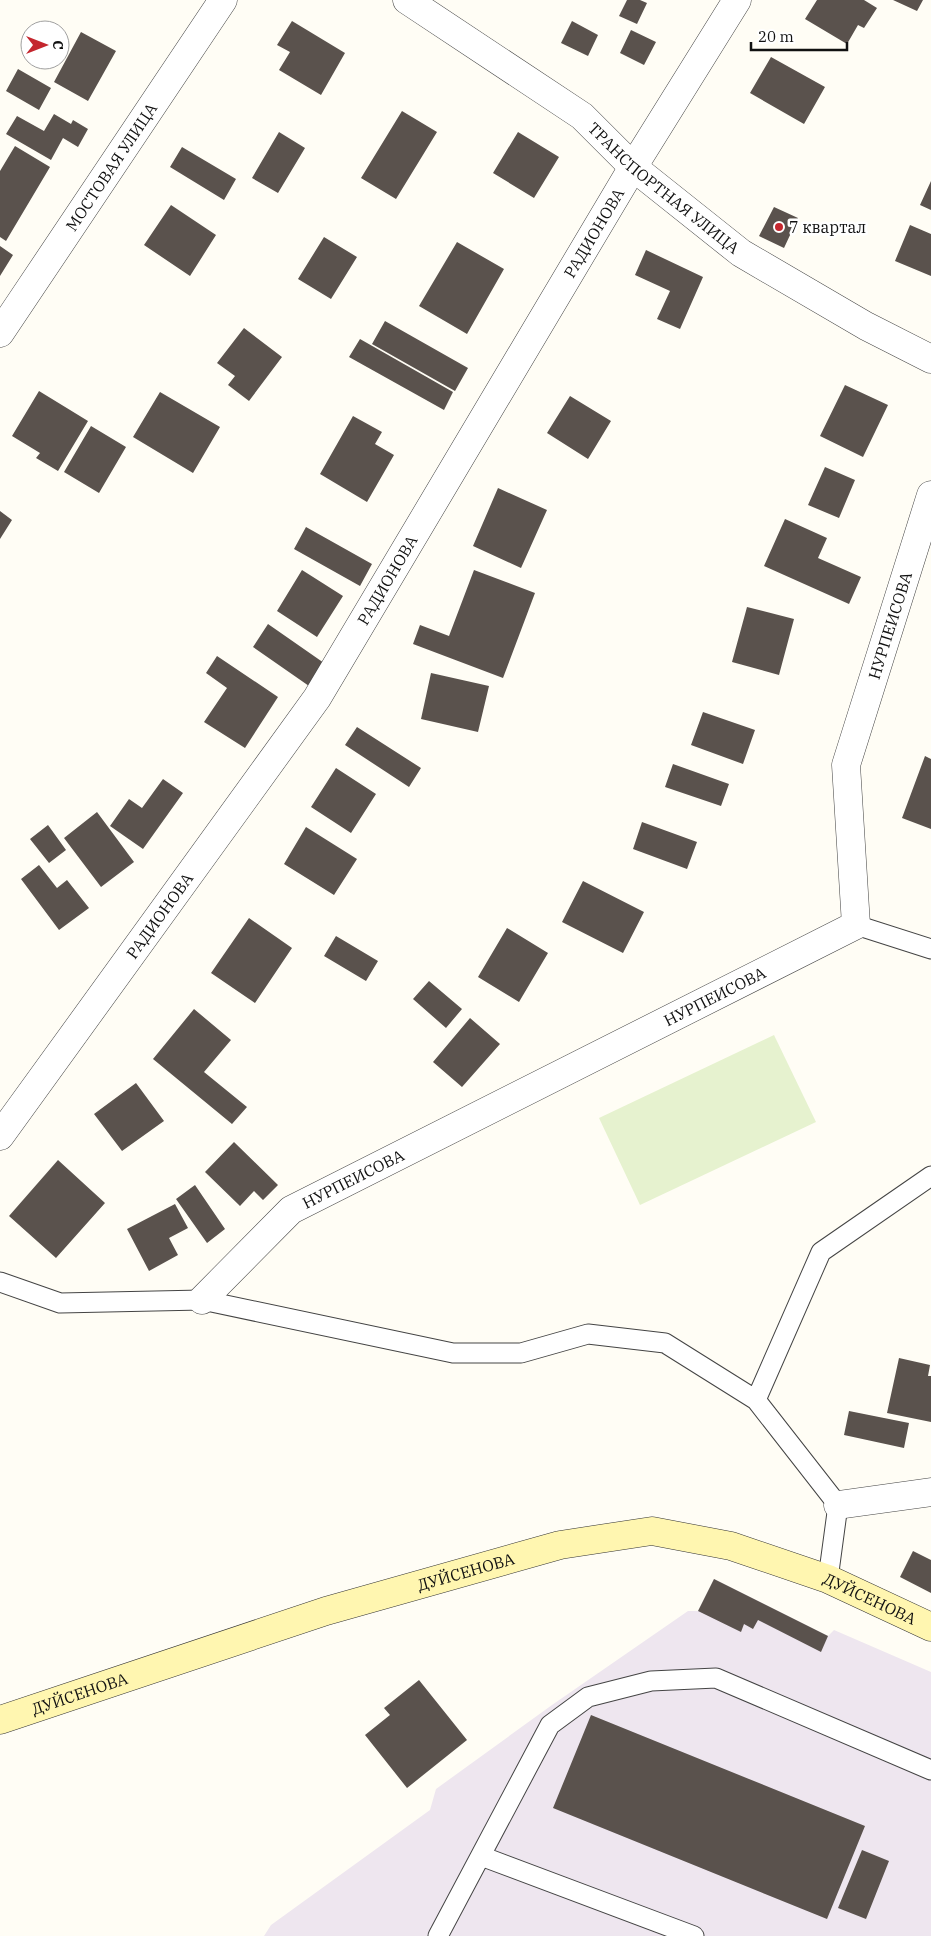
<svg xmlns="http://www.w3.org/2000/svg" width="931" height="1936" viewBox="0 0 931 1936" font-family="'IBM Plex Serif',serif">
<rect width="100%" height="100%" fill="#fffdf5"/>
<path fill="#eee6ef" d="M714,1579L828,1636L834,1630L931,1672V1936H264L271,1925L430,1810L436,1789L552,1705L688,1611H698Z"/>
<path fill="#e6f2cf" d="M774,1035L816,1122L640,1205L599,1118Z"/>
<path fill="#5a524d" d="M627,0H640L647,3L637,24L619,16Z
M817,0H864L877,8L864,28L858,25L847,44L805,19Z
M893,0H923L917,11Z
M292,21L345,53L321,95L279,70L290,52L277,45Z
M572,21L598,35L588,56L561,43Z
M631,30L656,42L644,65L620,53Z
M81,32L116,51L88,101L54,82Z
M771,57L825,87L804,124L750,93Z
M18,69L51,88L39,110L6,91Z
M402,111L437,132L396,199L361,178Z
M54,114L71,124L73,120L88,129L78,147L63,138L51,160L6,134L17,116L44,131Z
M279,132L305,148L278,193L252,178Z
M518,132L559,157L534,198L493,173Z
M15,146L50,167L6,241L0,237V171Z
M182,147L236,179L224,200L170,167Z
M931,181V210L920,205Z
M171,205L216,235L190,276L144,245Z
M774,207L798,218L784,248L759,236Z
M910,225L931,234V276L895,261Z
M324,237L357,257L331,299L298,279Z
M457,242L504,269L467,334L419,306Z
M0,246L13,255L0,276Z
M646,250L703,277L680,329L657,319L670,291L635,275Z
M385,321L468,368L455,391L372,344Z
M244,328L282,357L249,401L228,385L235,376L217,363Z
M360,339L453,392L444,410L349,357Z
M845,385L888,405L863,457L820,436Z
M39,391L88,421L58,471L36,458L40,453L12,436Z
M160,392L220,427L193,473L133,437Z
M570,396L611,421L588,459L547,433Z
M353,416L382,432L375,444L394,455L367,502L320,474Z
M91,426L126,447L99,493L64,472Z
M825,467L855,480L839,518L808,505Z
M498,488L547,510L521,568L473,546Z
M0,511L12,520L0,539Z
M785,519L827,538L818,558L861,577L849,604L764,566Z
M306,527L372,564L360,586L294,549Z
M302,570L343,596L317,637L277,611Z
M474,570L535,593L503,678L413,644L420,625L449,636Z
M747,607L794,619L779,675L732,662Z
M268,624L324,663L309,686L253,647Z
M217,656L278,697L245,748L204,722L227,688L206,673Z
M431,673L489,686L478,732L421,719Z
M703,712L755,730L743,764L691,745Z
M357,727L421,768L409,787L345,745Z
M925,756L931,759V829L902,818Z
M673,764L729,784L721,806L665,787Z
M336,768L376,794L351,833L311,807Z
M163,779L183,793L143,849L110,826L129,799L142,808Z
M97,812L134,862L101,887L64,838Z
M642,822L697,842L687,869L633,849Z
M48,825L66,850L49,863L30,839Z
M306,827L357,859L334,895L284,864Z
M39,865L57,888L67,880L89,908L59,930L21,879Z
M583,881L644,912L623,953L562,922Z
M249,918L292,948L255,1003L211,973Z
M507,928L548,953L519,1002L478,977Z
M336,936L378,961L366,981L324,956Z
M429,981L462,1009L446,1028L413,999Z
M194,1009L231,1040L204,1072L247,1107L232,1124L153,1059Z
M470,1018L500,1044L462,1087L433,1062Z
M136,1083L164,1121L122,1151L94,1114Z
M234,1142L278,1185L263,1200L254,1191L240,1206L205,1172Z
M58,1160L105,1203L56,1258L9,1216Z
M195,1185L225,1229L207,1243L176,1199Z
M175,1204L188,1228L169,1238L178,1255L149,1271L127,1229Z
M899,1358L930,1365L928,1376H931V1422L887,1413Z
M849,1411L909,1423L904,1448L844,1435Z
M913,1551L931,1560V1593L900,1577Z
M714,1579L828,1636L821,1652L758,1620L753,1629L744,1624L741,1632L698,1611Z
M419,1680L467,1740L407,1788L365,1735L390,1715L384,1708Z
M591,1715L865,1826L827,1919L553,1808Z
M862,1850L889,1861L866,1919L838,1908Z"/>
<g fill="none" stroke-linecap="round" stroke-linejoin="round">
<defs>
<path id="service" d="M856,925L931,949
M0,1282L60,1303L202,1300L453,1353H521L588,1334L665,1343L756,1400
M828,1579L838,1505L756,1400L821,1252L931,1176
M481,1856L694,1936
M438,1936L550,1725L588,1697L651,1681L716,1678L931,1770"/>
<g id="minor">
<path id="s1" d="M407,0L582,116L633,167L741,253L866,326L931,359"/>
<path id="s2" d="M0,333L223,0"/>
<path id="s3" d="M0,1136L317,698L633,167L737,0"/>
<path id="s4" d="M202,1300L291,1210L856,925L846,765L931,495"/>
<path d="M838,1505L931,1492"/>
</g>
<g id="secondary">
<path id="s5" d="M0,1720L326,1611L560,1545L652,1531L731,1546L828,1579L931,1627"/>
</g>
</defs>
<use href="#service" stroke="#444" stroke-width="21"/>
<use href="#minor" stroke="#444" stroke-width="29"/>
<use href="#secondary" stroke="#333" stroke-width="29"/>
<use href="#service" stroke="#fff" stroke-width="19"/>
<use href="#minor" stroke="#fff" stroke-width="28"/>
<use href="#secondary" stroke="#fff6b0" stroke-width="28"/>
</g>
<circle fill="#c4262e" stroke="#fff" stroke-width="2" cx="779" cy="227" r="5"/>
<g text-anchor="middle" dominant-baseline="central" stroke-width="5" stroke-linejoin="round" paint-order="stroke">
<g font-size="16" fill="#111" stroke="#fff">
<text stroke="none"><textPath href="#s2" startOffset="200">МОСТОВАЯ УЛИЦА</textPath></text>
<text stroke="none"><textPath href="#s1" startOffset="319">ТРАНСПОРТНАЯ УЛИЦА</textPath></text>
<text stroke="none"><textPath href="#s3" startOffset="1082">РАДИОНОВА</textPath></text>
<text stroke="none"><textPath href="#s3" startOffset="678">РАДИОНОВА</textPath></text>
<text stroke="none"><textPath href="#s4" startOffset="1066">НУРПЕИСОВА</textPath></text>
<text stroke="none"><textPath href="#s3" startOffset="272">РАДИОНОВА</textPath></text>
<text stroke="none"><textPath href="#s4" startOffset="601">НУРПЕИСОВА</textPath></text>
<text stroke="none"><textPath href="#s4" startOffset="196">НУРПЕИСОВА</textPath></text>
<text stroke="none"><textPath href="#s5" startOffset="489">ДУЙСЕНОВА</textPath></text>
<text stroke="none"><textPath href="#s5" startOffset="909">ДУЙСЕНОВА</textPath></text>
<text stroke="none"><textPath href="#s5" startOffset="84">ДУЙСЕНОВА</textPath></text>
</g>
<g font-size="16" fill="#111" stroke="#fff" text-anchor="start">
<text x="789" y="227">7 квартал</text>
</g>
</g>
<g transform="translate(45 45) rotate(90)"><circle r="24" fill="#ffffff" stroke="#a0a0a0"/>
<path d="M0-4L9 19L0 12L-9 19Z" fill="#c4262e"/>
<text y="-8" font-size="14" font-weight="bold" text-anchor="middle" fill="#111111">С</text>
</g>
<path d="M751 42v8h96v-8" fill="none" stroke="#111111" stroke-width="2.5"/>
<text x="758" y="42" font-size="15" fill="#111111" stroke="#ffffff" stroke-width="4" paint-order="stroke">20 m</text>
</svg>
